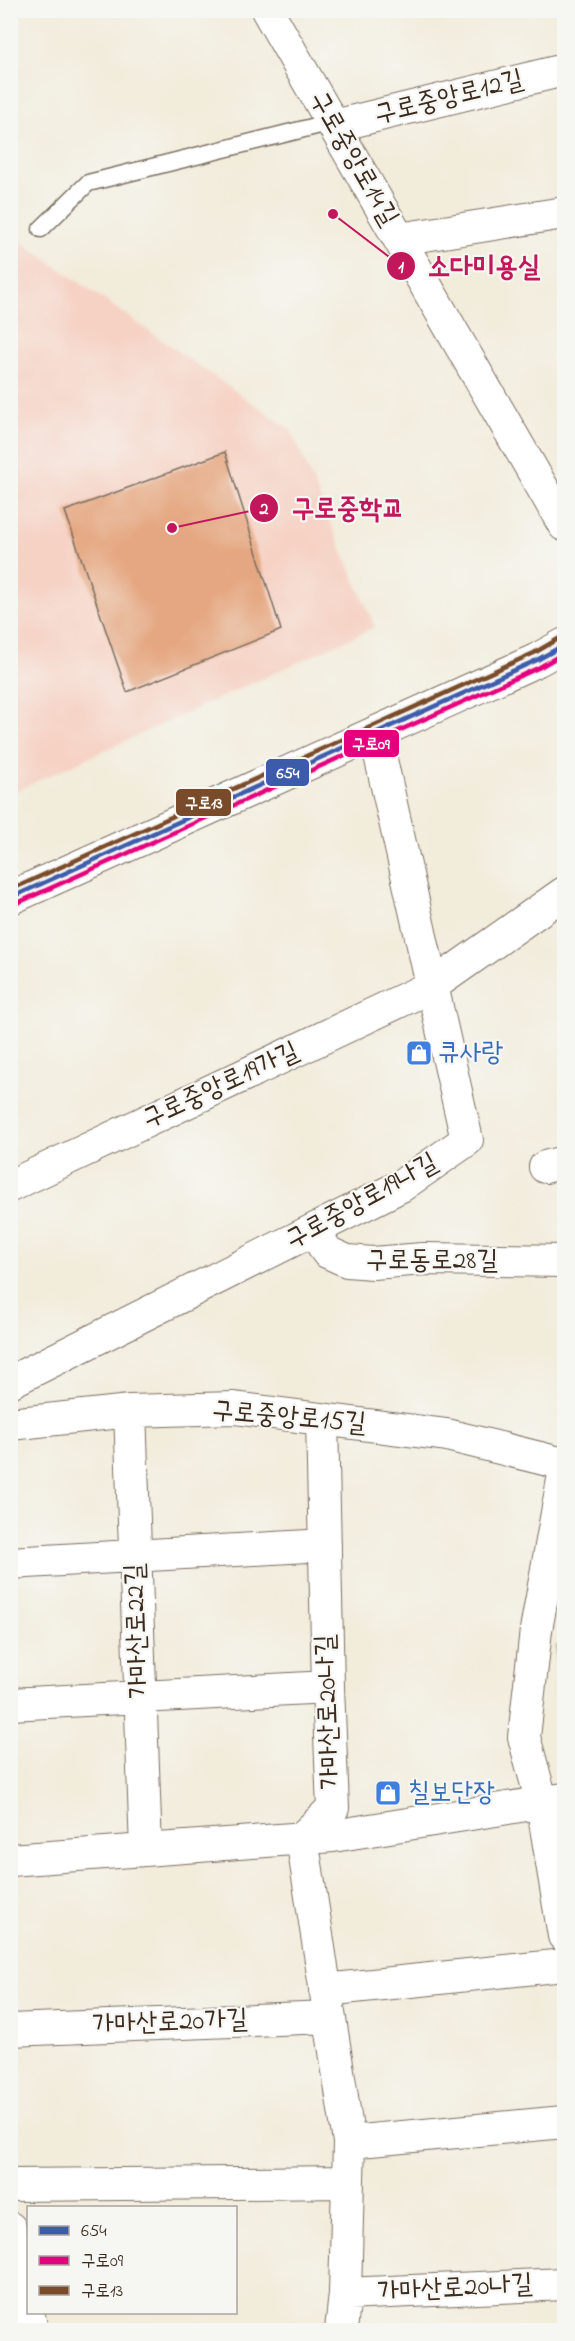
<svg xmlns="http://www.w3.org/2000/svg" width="575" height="2341" viewBox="0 0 575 2341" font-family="'Indie Flower','Poor Story',sans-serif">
<defs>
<pattern id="park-crowns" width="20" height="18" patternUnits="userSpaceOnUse" patternTransform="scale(1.5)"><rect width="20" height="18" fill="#a0d586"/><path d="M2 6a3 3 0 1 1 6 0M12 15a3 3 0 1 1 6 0" fill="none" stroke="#8bb773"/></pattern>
</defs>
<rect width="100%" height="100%" fill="#f6f6f2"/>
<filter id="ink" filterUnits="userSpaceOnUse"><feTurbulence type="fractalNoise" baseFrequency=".0167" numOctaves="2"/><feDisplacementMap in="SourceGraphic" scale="12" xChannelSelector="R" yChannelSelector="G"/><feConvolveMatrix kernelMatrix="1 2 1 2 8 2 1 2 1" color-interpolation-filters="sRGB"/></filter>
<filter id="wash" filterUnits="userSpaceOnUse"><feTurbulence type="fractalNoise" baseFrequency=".008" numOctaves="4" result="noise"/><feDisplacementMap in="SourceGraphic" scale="24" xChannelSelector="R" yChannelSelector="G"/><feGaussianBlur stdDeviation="1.35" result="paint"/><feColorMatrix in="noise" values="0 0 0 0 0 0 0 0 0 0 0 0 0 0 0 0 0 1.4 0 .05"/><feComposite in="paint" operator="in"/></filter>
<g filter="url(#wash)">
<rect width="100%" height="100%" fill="#f2ecdb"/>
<path fill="#f6d2c4" d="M10,234L291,430L375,627L11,793Z"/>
<path fill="url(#park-crowns)" stroke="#6e8052" stroke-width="1.5" d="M564,1645V1750L560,1743L557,1646Z"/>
<g id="blocks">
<path fill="#e5a781" d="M225,452L281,630L127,692L65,511Z"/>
</g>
</g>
<g filter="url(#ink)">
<use href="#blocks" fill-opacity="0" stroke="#7b6e60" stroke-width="1.5"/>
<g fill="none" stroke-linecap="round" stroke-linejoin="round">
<defs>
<path id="service" d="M41,229L88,183L332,122"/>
<path id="minor" d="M267,10L564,525
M334,126L564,70
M399,239L564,213
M545,1167L564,1162
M10,1186L432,986L564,893
M314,1230L327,1252L347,1261L373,1263L423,1259L564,1261
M10,1382L401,1186L467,1140L375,733
M130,1411L146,1850
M322,1419L328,1687L333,1808L302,1838L349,2142L345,2294L341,2330
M10,1424L130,1411L234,1408L447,1435L564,1464
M564,1474L536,1630L524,1737L542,1803L564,1936
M10,1563L325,1545
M10,1704L328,1687
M10,1860L333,1836L564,1799
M325,1990L564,1965
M10,2030L329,2017
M349,2142L564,2122
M10,2185L347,2182
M10,2228L32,2330
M345,2294L564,2284"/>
<path id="tertiary" d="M10,898L537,660L564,645"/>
</defs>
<use href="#service" stroke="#7b6e60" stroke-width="19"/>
<use href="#minor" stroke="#7b6e60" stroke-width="34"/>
<use href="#tertiary" stroke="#7b6e60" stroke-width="35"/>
<use href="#service" stroke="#fff" stroke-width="16"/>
<use href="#minor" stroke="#fff" stroke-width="32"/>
<use href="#tertiary" stroke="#fff" stroke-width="33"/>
<defs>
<path id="bus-1" d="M10,898L537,660L564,645"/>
<path id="bus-2" d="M13,905L540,667L564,653"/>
<path id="bus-3" d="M10,890L534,653L560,638"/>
</defs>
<use href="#bus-1" stroke="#f6f6f2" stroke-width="9"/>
<use href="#bus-2" stroke="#f6f6f2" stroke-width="9"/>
<use href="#bus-3" stroke="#f6f6f2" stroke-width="9"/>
<use href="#bus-1" stroke="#3d5bab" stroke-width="4.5"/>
<use href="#bus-2" stroke="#e5007d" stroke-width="4.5"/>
<use href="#bus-3" stroke="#7a4b2a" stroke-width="4.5"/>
</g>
</g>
<defs>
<symbol id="shop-square" viewBox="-11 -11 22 22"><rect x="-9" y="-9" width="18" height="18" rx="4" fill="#3f7fe0" stroke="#f6f6f2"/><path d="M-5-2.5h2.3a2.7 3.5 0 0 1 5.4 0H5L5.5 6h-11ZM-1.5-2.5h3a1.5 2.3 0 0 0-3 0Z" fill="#fff"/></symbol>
</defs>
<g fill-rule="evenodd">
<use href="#shop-square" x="404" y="1038" width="30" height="30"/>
<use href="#shop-square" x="373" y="1778" width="30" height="30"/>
</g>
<g text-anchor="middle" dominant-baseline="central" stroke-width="4.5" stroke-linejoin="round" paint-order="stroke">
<g font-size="27" fill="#3b2a1e" stroke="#f6f6f2">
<text transform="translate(449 98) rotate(-14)">구로중앙로12길</text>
<text transform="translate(353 159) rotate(60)">구로중앙로14길</text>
<text transform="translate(221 1086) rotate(-25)">구로중앙로19가길</text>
<text transform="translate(362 1202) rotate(-29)">구로중앙로19나길</text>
<text x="432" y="1261">구로동로28길</text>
<text transform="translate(289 1418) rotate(5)">구로중앙로15길</text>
<text transform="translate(138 1631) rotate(-92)">가마산로22길</text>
<text transform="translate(329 1712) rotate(-92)">가마산로20나길</text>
<text transform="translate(170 2023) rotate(-2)">가마산로20가길</text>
<text transform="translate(455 2289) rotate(-3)">가마산로20나길</text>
</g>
<g font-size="27" fill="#366cbe" stroke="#f6f6f2" text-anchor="start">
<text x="438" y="1053">큐사랑</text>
<text x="408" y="1793">칠보단장</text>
</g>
</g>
<path fill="none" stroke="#c2185b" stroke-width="2" d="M333 214L401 266M172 528L264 508"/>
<g fill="#c2185b" stroke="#f6f6f2" stroke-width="2">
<circle cx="333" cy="214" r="6"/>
<circle cx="172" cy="528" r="6"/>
<circle cx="401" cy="266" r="15"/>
<circle cx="264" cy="508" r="15"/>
</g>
<g font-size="18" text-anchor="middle" font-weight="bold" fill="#fff">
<text x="401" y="272">1</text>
<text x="264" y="514">2</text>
</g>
<g font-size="28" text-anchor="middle" font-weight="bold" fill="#c2185b" stroke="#f6f6f2" stroke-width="4.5" stroke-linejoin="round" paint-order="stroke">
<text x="484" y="275">소다미용실</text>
<text x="348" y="517">구로중학교</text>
</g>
<g stroke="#f6f6f2" stroke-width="2">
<rect x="343" y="729" width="57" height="29" rx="6" fill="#e5007d"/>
<rect x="265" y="758" width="45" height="29" rx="6" fill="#3d5bab"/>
<rect x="175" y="788" width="57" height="29" rx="6" fill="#7a4b2a"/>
</g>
<g font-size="16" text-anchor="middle" font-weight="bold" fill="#fff">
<text x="371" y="749">구로09</text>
<text x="288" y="778">654</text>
<text x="204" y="808">구로13</text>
</g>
<rect width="575" height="2341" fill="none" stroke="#f6f6f2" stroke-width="36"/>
<rect x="27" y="2206" width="210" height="108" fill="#f6f6f2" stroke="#aba49d" stroke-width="1.5"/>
<rect x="39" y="2226" width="30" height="9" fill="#3d5bab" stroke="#aba49d" stroke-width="1.5"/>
<text x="81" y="2236" font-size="18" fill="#3b2a1e">654</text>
<rect x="39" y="2256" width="30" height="9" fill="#e5007d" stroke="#aba49d" stroke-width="1.5"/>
<text x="81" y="2266" font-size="18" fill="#3b2a1e">구로09</text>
<rect x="39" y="2286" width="30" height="9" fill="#7a4b2a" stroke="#aba49d" stroke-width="1.5"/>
<text x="81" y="2296" font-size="18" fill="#3b2a1e">구로13</text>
</svg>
